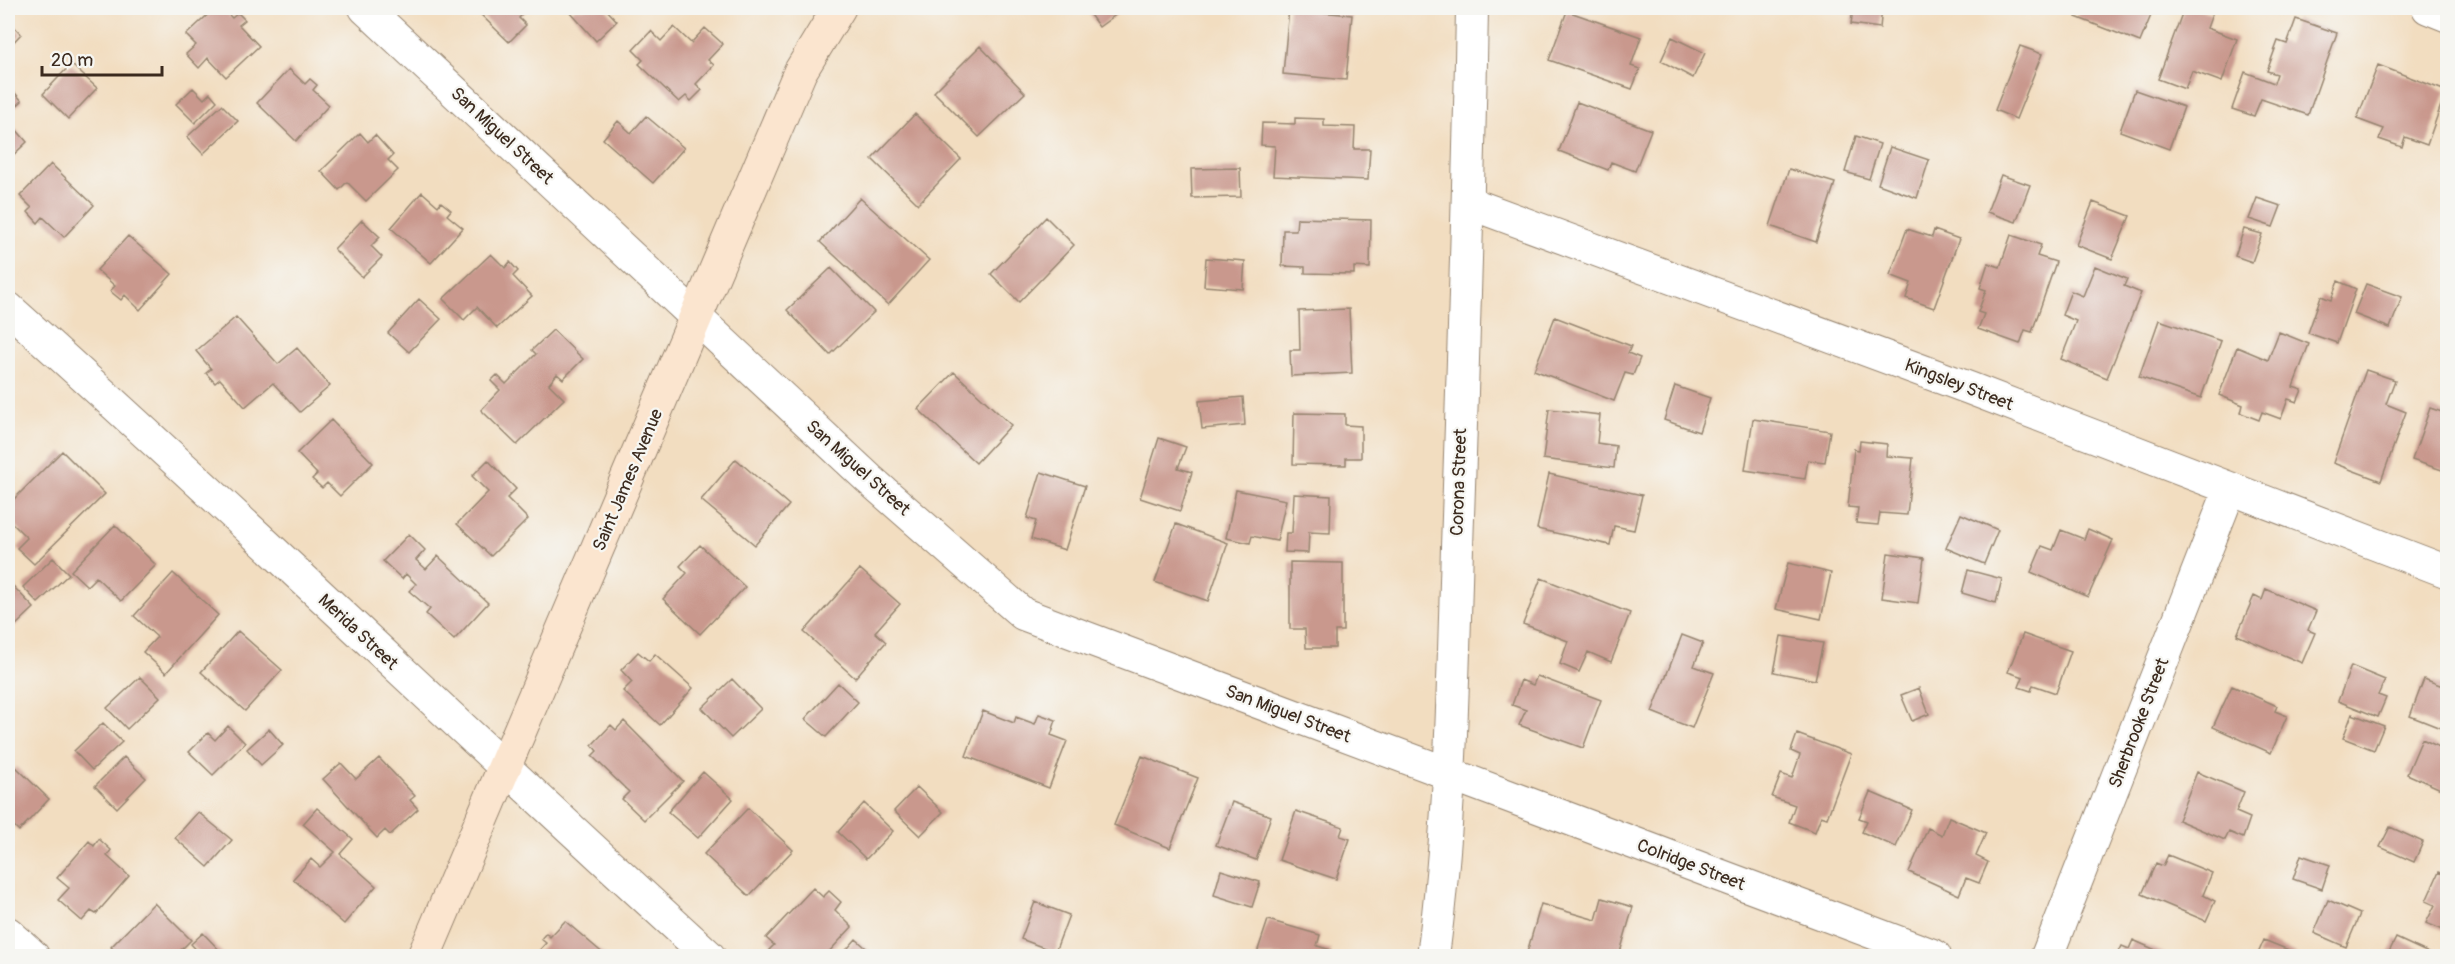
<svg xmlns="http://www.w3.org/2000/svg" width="2455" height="964" viewBox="0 0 2455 964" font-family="Pangolin,sans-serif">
<rect width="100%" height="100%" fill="#f6f6f2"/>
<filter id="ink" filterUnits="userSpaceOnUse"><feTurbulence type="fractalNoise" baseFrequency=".0167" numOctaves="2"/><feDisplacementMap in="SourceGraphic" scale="12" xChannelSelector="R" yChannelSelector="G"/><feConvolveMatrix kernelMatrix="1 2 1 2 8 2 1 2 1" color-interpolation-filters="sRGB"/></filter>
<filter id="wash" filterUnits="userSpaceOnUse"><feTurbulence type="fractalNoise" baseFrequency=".008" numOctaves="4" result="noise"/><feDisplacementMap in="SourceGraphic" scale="24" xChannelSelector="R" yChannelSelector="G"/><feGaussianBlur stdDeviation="1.35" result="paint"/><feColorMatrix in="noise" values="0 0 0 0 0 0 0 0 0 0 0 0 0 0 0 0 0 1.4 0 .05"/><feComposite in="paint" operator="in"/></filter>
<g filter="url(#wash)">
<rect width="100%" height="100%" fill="#f2ddc0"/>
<g id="blocks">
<path fill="#c9988d" d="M215,8H222L232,18L238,13L245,20L239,25L259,46L226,77L208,58L199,68L186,54L196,45L186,35Z
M474,8H528L519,18L526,25L509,42Z
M575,8H605L617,21L596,41L570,12Z
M1085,8H1125L1099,27Z
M1289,8H1320V12L1352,15L1346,80L1283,74Z
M1853,8H1882L1880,28L1851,24Z
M2080,8H2154L2140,42L2076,17Z
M2184,8H2193L2212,14L2207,28L2237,39L2222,82L2192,71L2185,89L2158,79Z
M1567,11L1641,37L1631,66L1640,69L1632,89L1549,60Z
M2296,19L2337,33L2308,115L2261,99L2254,116L2232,109L2245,72L2274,83L2277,74L2267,71L2278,41L2287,44Z
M8,20L21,34L8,48Z
M674,27L691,43L705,28L723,44L708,60L714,65L696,84L702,90L691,101L686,96L679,102L639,64L643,60L633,50L651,31L661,41Z
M1672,37L1705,53L1693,78L1661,61Z
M980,46L1025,93L979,137L934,92Z
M2020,46L2042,54L2016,119L1995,110Z
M71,64L97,88L68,119L43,94Z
M2378,65L2446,91L2427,145L2405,137L2402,147L2379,139L2384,129L2357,119Z
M289,69L305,84L310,79L317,85L313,90L329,105L296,141L257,103Z
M8,85L22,101L8,114Z
M193,88L204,99L210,93L217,101L195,123L176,104Z
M2135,90L2184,107L2169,149L2120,131Z
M1577,102L1651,130L1635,171L1611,162L1608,170L1559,151Z
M222,105L238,121L203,154L187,137Z
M915,114L961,159L918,204L872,159Z
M646,116L684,148L653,183L603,139L618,121L631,133Z
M1295,118L1324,119V126L1355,127L1354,149H1370L1368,180L1273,176L1275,146L1261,145L1262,123L1295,124Z
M8,120L27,142L8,160Z
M360,133L368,142L375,135L393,155L388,160L398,170L366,201L347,182L339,190L321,171Z
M1856,136L1880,144L1869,179L1845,172Z
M1890,147L1929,160L1917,198L1878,184Z
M51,164L94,205L64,237L43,217L38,223L28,212L32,208L20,196Z
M1240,168L1241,197L1192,198L1191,169Z
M1789,169L1835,183L1816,242L1770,226Z
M2001,175L2030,185L2016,222L1987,212Z
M422,192L438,206L441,202L451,210L447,215L463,228L431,263L391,228Z
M860,198L929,260L888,305L820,242Z
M2257,198L2281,206L2273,227L2249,219Z
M2093,202L2130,216L2112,259L2076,245Z
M1046,217L1074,245L1019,302L991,274Z
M1297,218L1371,220L1370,268L1354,267V274L1305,273V267L1282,266L1283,230H1296Z
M362,220L380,237L371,246L382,257L362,277L334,249Z
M1907,229L1932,237L1934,230L1959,239L1934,308L1906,298L1911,283L1890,275Z
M2244,229L2262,234L2252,262L2235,256Z
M2011,235L2041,245L2037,256L2056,262L2032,332L2025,330L2020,344L1978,329L1984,314L1978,312L1986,290L1980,288L1988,263L2000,267Z
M128,236L172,274L140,310L125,295L121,300L110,291L115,286L97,270Z
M491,254L505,268L510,262L518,271L513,276L532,296L497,328L477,307L464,320L443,299Z
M1206,258L1245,261L1243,289L1204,286Z
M2095,266L2127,279L2124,286L2141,293L2107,378L2061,359L2076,321L2062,315L2071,291L2083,296Z
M831,268L874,312L830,355L787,310Z
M2338,281L2356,289L2337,343L2308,333L2321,296L2331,300Z
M2366,284L2402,297L2390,328L2354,314Z
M419,299L441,319L409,352L388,333Z
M1349,309L1352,373L1291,376L1290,350H1300L1299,311Z
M236,317L278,364L297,348L330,386L300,412L273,383L245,407L220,379L215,383L206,373L211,369L196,351Z
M1555,317L1631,346L1628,353L1640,358L1633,375L1625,373L1614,401L1534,370Z
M2159,320L2221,341L2201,398L2139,377Z
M553,330L583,359L563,379L557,374L549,384L564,399L517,445L481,410L500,390L491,381L497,375L506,384L536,354L532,350Z
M2279,332L2309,344L2293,387L2302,390L2297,402L2288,399L2281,419L2262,412L2259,420L2241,413L2243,405L2219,395L2237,347L2268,360Z
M2366,370L2395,380L2386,404L2406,412L2381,481L2333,463Z
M954,372L1011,425L976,463L918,409Z
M1675,386L1710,398L1699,432L1664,420Z
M1243,397L1245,425L1202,429L1199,401Z
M2430,408L2448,414V472L2412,460Z
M1549,409L1600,415L1597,443L1616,446L1614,468L1543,459Z
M1294,413L1345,414V425L1361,426V458H1346V465L1293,464Z
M1753,419L1830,431L1825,462L1808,460L1805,479L1745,470Z
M331,420L373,463L340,496L327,483L322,488L312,479L317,474L297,453Z
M1159,438L1186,447L1178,468L1192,472L1180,511L1140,498Z
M1860,441L1887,444L1886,456L1913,458L1907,515L1880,513L1878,525L1856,523L1858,508L1848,507L1854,449L1859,450Z
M62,451L105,494L34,564L17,548L27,538L8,519V505Z
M736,459L789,505L755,545L701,500Z
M488,460L516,489L507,498L528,519L491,556L457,524L488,492L472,476Z
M1041,472L1085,486L1065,550L1031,539L1036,521L1027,518Z
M1549,474L1642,495L1634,530L1614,526L1610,545L1537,529Z
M1236,490L1286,500L1277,541L1252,536L1250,543L1226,538Z
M1294,494L1331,496L1330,533L1309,532L1308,553L1285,552L1286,533H1292Z
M1961,514L1998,530L1984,564L1946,548Z
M1176,524L1228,543L1208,601L1155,582Z
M115,525L156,565L121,601L96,577L87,586L71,571Z
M2088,529L2113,540L2088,597L2031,572L2042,546L2053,550L2061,530L2084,539Z
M409,534L425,550L416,560L426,569L438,556L488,603L454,640L426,614L430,609L409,591L416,584L406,574L402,579L383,561Z
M700,545L745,587L700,634L663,599L687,573L680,566Z
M1888,553L1924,558L1918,603L1882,598Z
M53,558L69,574L38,603L23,587Z
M1290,562L1343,563V631H1335V648H1306L1305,629H1290Z
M1788,563L1831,573L1821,619L1776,609Z
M860,569L900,604L875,632L886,642L855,678L804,632Z
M1968,570L2002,579L1996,603L1962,593Z
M173,573L218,615L166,673L143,652L157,637L134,616Z
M1541,578L1630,613L1611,662L1588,652L1579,672L1560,664L1568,641L1523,624Z
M13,586L34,608L15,626L8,618V591Z
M2266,589L2316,611L2308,630L2315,633L2302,663L2237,635L2254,596L2262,600Z
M238,631L282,670L245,711L201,672Z
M2023,634L2071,651L2056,693L2033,685L2031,691L2019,687L2023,677L2008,672Z
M1682,635L1703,643L1694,666L1714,673L1692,728L1652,712Z
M1781,636L1823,643L1815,680L1774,672Z
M638,652L649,661L655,654L693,688L660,725L623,691L632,682L621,670Z
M2351,666L2385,680L2378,695L2386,698L2378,717L2338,701Z
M1537,676L1601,700L1583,748L1519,725L1526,710L1512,705L1521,680L1533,685Z
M140,677L160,697L127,729L107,708Z
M732,679L761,709L731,738L702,708Z
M2424,679L2448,688V719L2443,729L2410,716Z
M838,683L858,702L826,737L805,719Z
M2232,686L2277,706L2275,711L2287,716L2271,753L2213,727Z
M1919,688L1929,714L1912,721L1901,695Z
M983,711L1014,723L1016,717L1035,724L1039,714L1056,720L1051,735L1067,741L1049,788L966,756Z
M2352,714L2384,726L2374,750L2343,738Z
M624,721L683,781L644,820L622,799L629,792L592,756L597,751L592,745L611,725L616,730Z
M103,723L122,742L92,770L74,751Z
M228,726L245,743L213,775L189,752L208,733L215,740Z
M269,729L283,745L261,765L247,749Z
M1797,734L1851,754L1827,818L1821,816L1815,832L1789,822L1795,805L1772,797L1781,774L1792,778L1800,755L1791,751Z
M2422,739L2448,751V780L2443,790L2407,774Z
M1142,756L1198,778L1170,848L1114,825Z
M124,757L146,778L117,808L95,786Z
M379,758L415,796L410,800L418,809L390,835L385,830L377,838L323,779L341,763L356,779Z
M16,767L49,799L19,831L8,820V776Z
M703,772L733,799L698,838L668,812Z
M2197,772L2244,792L2236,812L2250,818L2243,838L2229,832L2225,840L2178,820Z
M917,787L943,812L920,836L894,811Z
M1870,792L1912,810L1896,847L1862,832L1867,821L1859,818Z
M1232,802L1271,816L1256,860L1216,845Z
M864,803L893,831L866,859L838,832Z
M317,808L353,839L340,854L376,886L344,924L293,879L311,859L320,867L335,852L303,824Z
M748,808L793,850L749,896L704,854Z
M1296,811L1343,827L1340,836L1350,839L1336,879L1279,860Z
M198,812L232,840L208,867L175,838Z
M1949,817L1986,833L1976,856L1988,862L1979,883L1966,878L1959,895L1909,872L1928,828L1942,835Z
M2390,827L2423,842L2414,862L2380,847Z
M99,839L111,850L107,856L129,876L96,914L91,911L82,921L58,900L69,888L57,878L89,841L94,846Z
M2168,855L2212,873L2203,895L2215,901L2206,921L2142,894L2156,863L2163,866Z
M2301,855L2330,865L2322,889L2293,879Z
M1221,870L1260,882L1252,907L1214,895Z
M2439,872L2448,876V932L2426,923L2435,905L2426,901Z
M813,888L823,897L829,891L841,902L835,910L852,927L825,956H785L781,953L775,956L769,950L774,945L766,938Z
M1602,898L1633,907L1619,956H1592L1574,952L1573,956H1526L1541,904L1596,920Z
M2328,900L2360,914L2346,947L2314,933Z
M1035,902L1069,915L1055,952L1021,939Z
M154,903L191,940L175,956H121L111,947Z
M1268,920L1320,935L1317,946L1331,950L1329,956H1256Z
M565,921L606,956H534L546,943L541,939L546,933L550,937Z
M203,933L225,956H202L191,944Z
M2396,938L2435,956H2387Z
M856,939L875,956H841Z
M2133,940L2169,956H2117L2122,946L2129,949Z
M2264,940L2296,953L2295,956H2257Z"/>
</g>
</g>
<g filter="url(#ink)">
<use href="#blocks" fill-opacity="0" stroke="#96846f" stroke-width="1.5"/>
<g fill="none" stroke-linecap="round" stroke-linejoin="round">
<defs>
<path id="street" d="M365,8L869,479L1023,614L1935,956
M2428,8L2448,16
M1469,203L1969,388L2448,572
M8,308C245,520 474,742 709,956
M8,933L33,956
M1433,956C1451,821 1453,683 1457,547C1463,367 1469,187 1472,8
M2047,956L2230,489"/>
<path id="secondary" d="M424,956L800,72L839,8"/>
</defs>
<use href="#street" stroke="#96846f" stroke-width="34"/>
<use href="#secondary" stroke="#96846f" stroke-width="35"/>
<use href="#street" stroke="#fff" stroke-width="32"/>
<use href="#secondary" stroke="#fbe5cf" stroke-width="33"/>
</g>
</g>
<g text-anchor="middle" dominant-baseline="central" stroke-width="4.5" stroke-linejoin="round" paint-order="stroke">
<g font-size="18" fill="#3b2a1e" stroke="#f6f6f2">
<text transform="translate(502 136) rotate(43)">San Miguel Street</text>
<text transform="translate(1959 385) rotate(21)">Kingsley Street</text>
<text transform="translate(858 468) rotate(42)">San Miguel Street</text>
<text transform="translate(628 480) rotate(-67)">Saint James Avenue</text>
<text transform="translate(1459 482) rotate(-88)">Corona Street</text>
<text transform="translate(358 632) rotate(43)">Merida Street</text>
<text transform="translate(1288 714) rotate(21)">San Miguel Street</text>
<text transform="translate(2139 723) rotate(-69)">Sherbrooke Street</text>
<text transform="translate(1691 865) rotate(21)">Colridge Street</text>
</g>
</g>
<rect width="2455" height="964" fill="none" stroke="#f6f6f2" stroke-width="30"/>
<path d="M42 66v9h120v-9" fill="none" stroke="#3b2a1e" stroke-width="3"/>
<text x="51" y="66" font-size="18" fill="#3b2a1e" stroke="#f6f6f2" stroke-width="4.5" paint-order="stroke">20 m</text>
</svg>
